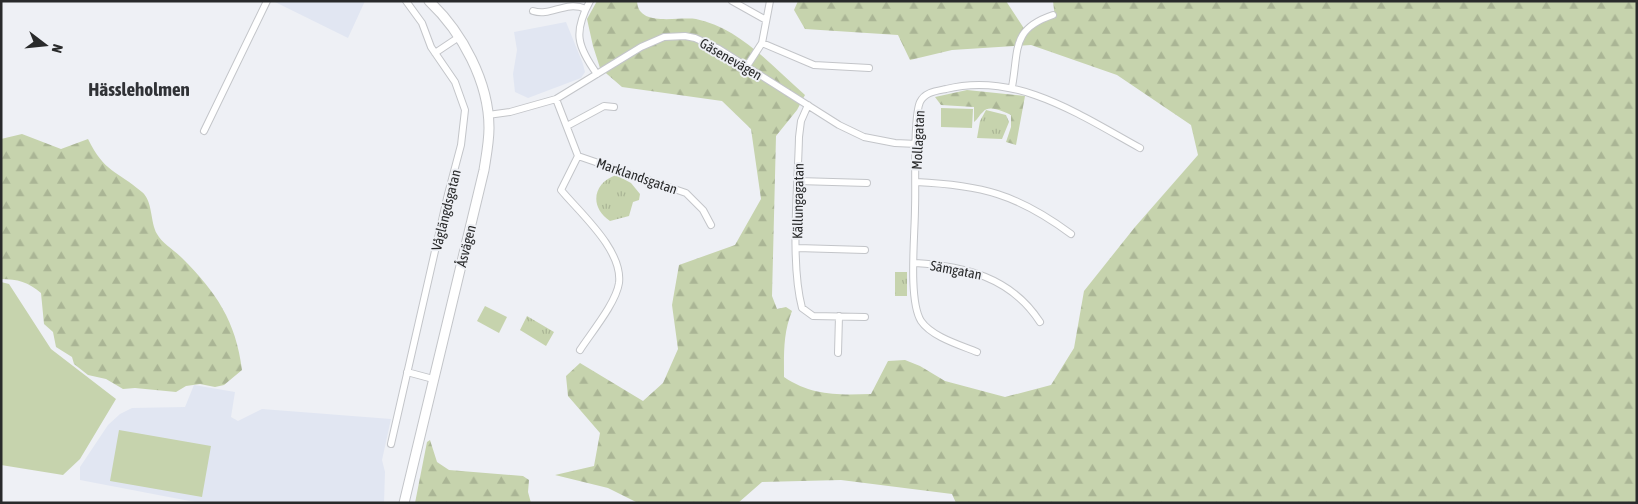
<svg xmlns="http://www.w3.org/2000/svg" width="1638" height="504" viewBox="0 0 1638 504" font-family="'Asap Condensed',sans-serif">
<defs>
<pattern id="forest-firs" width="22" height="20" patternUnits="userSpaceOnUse" patternTransform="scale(1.25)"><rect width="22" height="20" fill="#c6d3ad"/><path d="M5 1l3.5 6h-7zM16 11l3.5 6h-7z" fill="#aab595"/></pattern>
<pattern id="park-tufts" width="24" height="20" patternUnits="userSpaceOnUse" patternTransform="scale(1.25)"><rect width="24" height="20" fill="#c6d3ad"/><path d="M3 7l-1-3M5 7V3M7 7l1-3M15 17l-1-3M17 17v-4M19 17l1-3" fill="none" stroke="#aab595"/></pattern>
</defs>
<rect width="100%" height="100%" fill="#eef0f5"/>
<path fill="#e1e6f2" d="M273,1H365L348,38Z
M566,22L583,64L585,72L581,78L528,98L515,92L513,74L517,50L514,32Z
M194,385L235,392L231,417L238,421L262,409L391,419L382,460L385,472L384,503H200L80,480V467L108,425L120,414L132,408L185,407Z"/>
<path fill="url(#forest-firs)" d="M597,1H637C638,28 679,16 696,19C740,28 773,67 805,95L797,110L776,136L772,296L777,309L786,307L792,311C783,333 784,354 784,377C812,396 838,395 871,394L888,361L905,360L920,366L945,381L1005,397L1051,385L1074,348L1084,291L1135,227L1198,155L1191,125L1117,75L1031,45L952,50L910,60L898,35L805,29L794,10L798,1H1006L1025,30L1040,22L1055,18L1053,1H1637V503H956L952,494L841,480L762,482L738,503H638L608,488L555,475L594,466L600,433L568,396L566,376L580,363L643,401L663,383L678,349L672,305L679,265L735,245L761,199L751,129L722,101L622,87L600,68L593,46L587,19Z
M967,90L1025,96L1016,145L1006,142L1011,127V115C1004,112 989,104 983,112C979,115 979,118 974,122V107L941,105L935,97Z
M22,134L61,149L88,139C105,173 116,170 142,192C153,201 150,222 157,234C162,243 174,250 182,258C216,292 236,321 242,370L224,385L215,387L200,384L186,386L176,392L135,388L123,389L106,379L88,375L74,364L72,357L56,347L53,332L44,324L41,293C28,282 18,279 1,279V139Z
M430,440L437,462L449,470L523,476L529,480L528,492L531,503H415L427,442Z"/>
<path fill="url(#park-tufts)" d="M986,110L1006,115L1009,122L1002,139L977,138L980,121Z
M616,175L631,183L640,194L639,200L633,202L629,216L610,221C589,207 593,183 616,175Z
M895,272H907V296H895Z
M527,316L554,332L546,346L520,330Z"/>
<path fill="#c6d3ad" d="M941,108L973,109L972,128L941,127Z
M1,282L9,284L51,349L116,399L80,459L63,475L1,465Z
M485,306L507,317L499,333L477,321Z
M119,430L211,446L202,497L110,481Z"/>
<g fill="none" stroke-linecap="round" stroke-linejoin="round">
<defs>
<path id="minor" d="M590,1C573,32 577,46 597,74
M732,1L766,20
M533,11C551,17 565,0 586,9
M762,43L814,65L869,68
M435,53L459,37
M747,66L762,43L770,1
M1012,87C1019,49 1011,29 1053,15
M556,99L578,156L561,190C580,213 623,250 619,283C616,303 591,333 580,350
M808,105L801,121L799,137C798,186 790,262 802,308L813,316L865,317
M488,115L510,112L556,99L641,47L664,37L685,36L695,38L719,49L839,125L864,137L895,143L917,144
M567,126L604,106L614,107
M204,131L267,1
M578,156L686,193L703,210L711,225
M798,181L867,183
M916,182C981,185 1017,194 1071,234
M797,248L865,250
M915,263C964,266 1011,277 1040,322
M977,352C960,345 932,337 921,321C908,300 915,235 915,208C916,187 913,118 920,102C925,92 936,91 946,89C1016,71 1080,115 1140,148
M838,353L839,316
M407,372L433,379
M391,444L448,194L461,145L465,110L455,82L431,47L422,23L406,1"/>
<path id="tertiary" d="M404,503L484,170C486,157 489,142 489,128C489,82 462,32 429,1"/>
</defs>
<use href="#minor" stroke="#c3c5c9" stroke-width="8"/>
<use href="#tertiary" stroke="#c3c5c9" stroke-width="11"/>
<use href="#minor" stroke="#fff" stroke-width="6"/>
<use href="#tertiary" stroke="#fff" stroke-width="9"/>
</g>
<g text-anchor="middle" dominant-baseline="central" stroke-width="4" stroke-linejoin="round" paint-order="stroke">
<g font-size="14" fill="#292a2b" stroke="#eef0f5">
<text transform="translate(731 59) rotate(30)">Gäsenevägen</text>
<text transform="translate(918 140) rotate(-87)">Mollagatan</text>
<text transform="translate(637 176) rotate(19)">Marklandsgatan</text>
<text transform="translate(798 201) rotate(-89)">Källungagatan</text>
<text transform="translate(446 210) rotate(-76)">Våglängdsgatan</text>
<text transform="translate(466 246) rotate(-76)">Åsvägen</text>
<text transform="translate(956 270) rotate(11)">Sämgatan</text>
</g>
<g font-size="19" font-weight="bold" fill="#303236" stroke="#eef0f5">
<text x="139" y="89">Hässleholmen</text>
</g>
</g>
<rect width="1638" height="504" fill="none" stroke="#292a2b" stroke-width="5"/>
<g transform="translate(45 45) rotate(106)" stroke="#eef0f5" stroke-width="4" paint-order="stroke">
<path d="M0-4L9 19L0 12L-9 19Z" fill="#292a2b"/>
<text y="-8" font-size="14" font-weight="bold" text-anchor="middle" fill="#292a2b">N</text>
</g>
</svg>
